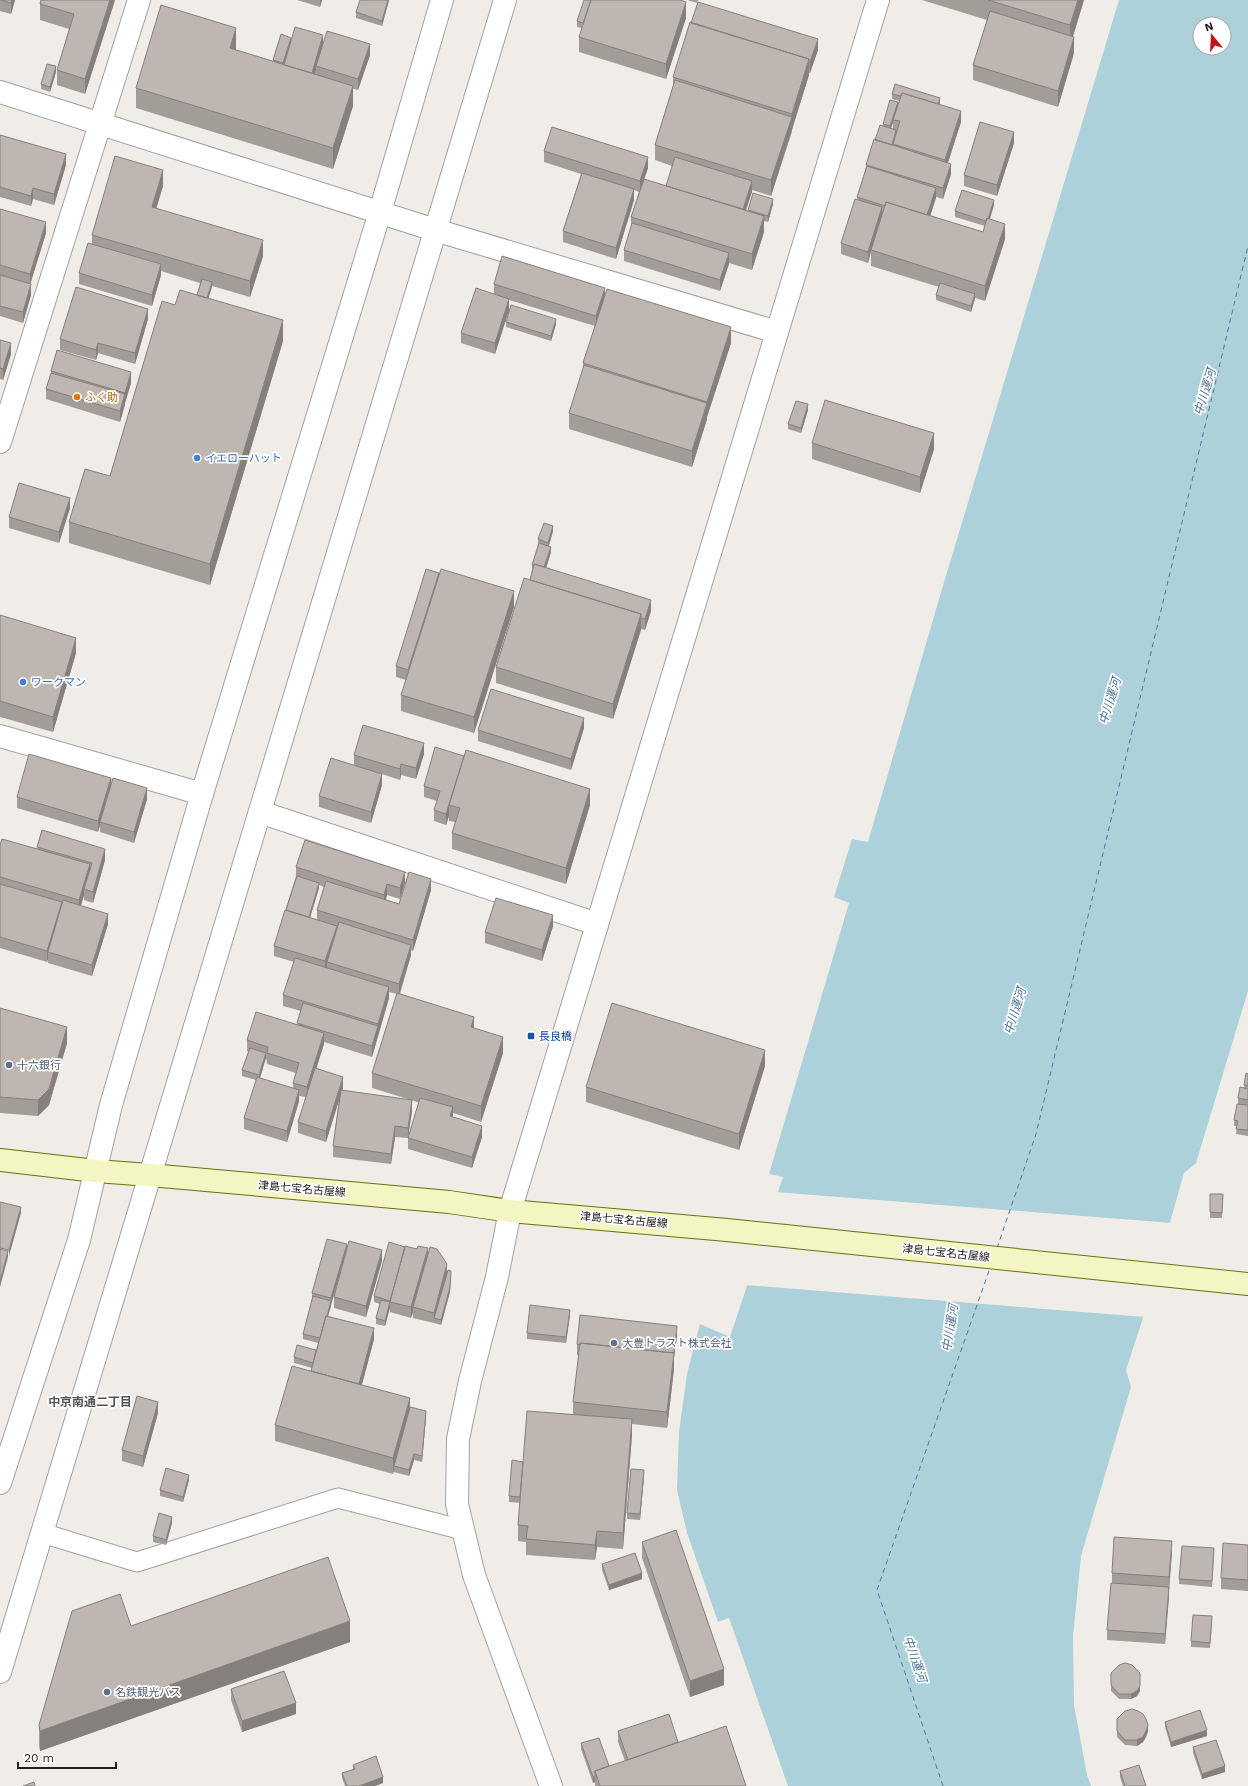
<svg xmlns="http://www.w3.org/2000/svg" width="1248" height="1786" viewBox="0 0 1248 1786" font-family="'Work Sans','Noto Sans JP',sans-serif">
<rect width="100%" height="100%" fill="#f0ede8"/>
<path fill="#add1da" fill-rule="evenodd" d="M1119,0H1248V991L1196,1163L1184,1173L1142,1321L1126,1370L1131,1387L1081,1556L1073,1637L1074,1705L1087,1775L1091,1786H788L729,1618L718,1622L687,1533L677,1490L679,1432L687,1374L700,1324L730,1337L783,1177L769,1174L849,903L834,897L852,839L868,842L942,589ZM1200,24H1224V48H1200Z"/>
<path fill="#f0ede8" d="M775,1192L1172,1223L1145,1317L745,1285Z"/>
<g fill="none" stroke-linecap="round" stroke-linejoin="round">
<path stroke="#4e769a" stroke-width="1" stroke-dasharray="5 4" stroke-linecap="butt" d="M997,1248L1036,1134L1248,246
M943,1786L877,1590L990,1268"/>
<defs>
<path id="service" d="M42,1533L137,1562L338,1498L463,1530"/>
<path id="minor" d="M0,92L435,230L777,332
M0,442L139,0
M0,736L202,794
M260,812L597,924"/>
<path id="tertiary" d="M0,1483L79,1240L111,1105L202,794L380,212L442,0
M0,1672L505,0
M551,1786L474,1575L457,1504L458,1439L470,1381L497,1277L510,1211L878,0"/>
<path id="secondary" d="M0,1160L96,1171L150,1175L449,1202L510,1211L727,1230L1248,1284"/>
</defs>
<use href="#service" stroke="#a2a2a2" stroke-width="21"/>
<use href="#minor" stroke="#a2a2a2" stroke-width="24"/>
<use href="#tertiary" stroke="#a2a2a2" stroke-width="24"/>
<use href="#secondary" stroke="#69710f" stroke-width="24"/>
<use href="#service" stroke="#fff" stroke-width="19"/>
<use href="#minor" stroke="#fff" stroke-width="22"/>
<use href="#tertiary" stroke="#fff" stroke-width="22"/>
<use href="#secondary" stroke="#f3f5c2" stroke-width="22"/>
</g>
<path fill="#a39d98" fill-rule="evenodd" d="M0,0H15L11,14L0,11Z
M41,0H115L85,94L57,85V70L69,29L40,20V4Z
M297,0H322L320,7Z
M389,0L382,26L356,18V12Z
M682,0L686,18L666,79L579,52V37L582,28L577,27V21Z
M687,0H698L697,3Z
M922,0H1084L1073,36L1074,53L1058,107L973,80V65L987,20Z
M291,41L323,43L370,55L358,90L353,89V106L333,169L136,108V88L236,48L235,50L273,62V60Z
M818,50L810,73H809V75L792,130V132L771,196L752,190L746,210L748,211L773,204L768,222L764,221V232L752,270L729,263L720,291L624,261V250L631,228V217L639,192L634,190V200L616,259L563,242V231L581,174L544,162V151L648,168L644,179L666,186L672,166L655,160V145L673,86V77Z
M56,72L50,92L41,89V84Z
M892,94L940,103V105L961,122L948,163L951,174L943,199L936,197L930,216L983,232L985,226L955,217V211L994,205L990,219L1005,239L985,301L975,298L971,312L936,300V295L939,287L871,266V252L868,263L841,254V243L857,200V197L866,167V165L875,140L883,126V124L898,105L899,101L892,99ZM893,122V129L891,128Z
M0,135L66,165L54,205L33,199L31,206L0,197Z
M1014,143L997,196L964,186V175Z
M163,186L156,208L263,256L250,297L212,286L208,298L283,341L210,585L69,543V522L110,476L175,305L197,295L200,283L161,271V275L152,306L79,284V273L92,244V235Z
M0,209L46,233L30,284L31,295L23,323L0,316Z
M494,284L605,296L731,343L707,417V419L692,467L569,429V413L583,368V363L595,326L509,300V310L495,354L461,343V333L494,294Z
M148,319L135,364L98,353L96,360L60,350V339Z
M506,322L556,324L551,341L506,327Z
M0,340L11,354L3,380L0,379Z
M51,371L131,383L125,403L120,422L46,399V389L51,373Z
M808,410L801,433L788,429V424Z
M812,443L934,449L920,493L812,459Z
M70,508L59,543L9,528V517Z
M553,531L549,546L551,552L546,568L651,611L645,630L641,629L613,719L496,683V667L530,580L532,571V565L538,545V539Z
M439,573L514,607L474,733L401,711V695L406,680L396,677V666Z
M0,615L76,653L53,732L0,717Z
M584,728L571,770L478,741V730Z
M424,754L416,779L401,775L400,780L382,774V785L371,823L319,807V796L354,765V755Z
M111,786L147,799L134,843L100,832V825L98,832L17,808V797Z
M424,786L590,805L566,884L452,849V833L455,822L449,821V816L446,825L434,821V810L437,801L424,797Z
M0,845L37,849V847L105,860L93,903L84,900V895L81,906L108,924L92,976L48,963V959L47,962L0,948Z
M296,867L405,882L400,899L387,895L386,900L399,904L431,890L413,951L411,950V955L400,994L474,1028L503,1053L481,1122L453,1113V1117L482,1137L472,1168L408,1149V1138L395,1137L391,1164L333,1157V1146L339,1099L326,1142L298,1133V1122L306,1097L299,1096V1101L287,1142L244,1129V1118L256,1080L242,1076V1070L248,1052L247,1051V1040L297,1025L301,1011L283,1006V995L294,962L274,956V946L296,876ZM319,885L324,887L317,910V920L310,918L319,888ZM389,992L397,994L372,1073V1088L411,1100L342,1090L343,1088L316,1069L324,1044V1042L372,1057L389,998ZM266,1057L267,1064L296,1073L293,1083V1088L260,1078ZM412,1100L419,1103L408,1138L412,1111Z
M553,926L542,961L485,943V932Z
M0,1008L67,1043L49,1105L38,1116L0,1113Z
M765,1066L739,1150L586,1102V1087Z
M1248,1074V1136L1236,1134L1237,1126H1234V1120L1238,1104V1098L1244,1088V1085Z
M1210,1194H1223L1222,1218H1210Z
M347,1250L328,1316L374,1339L362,1385L410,1411L426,1417L422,1462L414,1460L409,1476L394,1472V1470L393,1474L275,1441V1425L311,1371L312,1368L294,1363V1357L316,1350L318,1343L303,1339V1334L312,1299V1293Z
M428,1255L447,1273L451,1276L450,1292L441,1325L434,1323V1322V1323L413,1318V1312L411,1318L390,1312V1306L385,1326L376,1324V1318L380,1304L374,1302V1296Z
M382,1261L366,1317L334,1308V1297Z
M570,1315L566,1343L527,1339V1333Z
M677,1337L674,1357V1369L667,1428L632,1424V1435L623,1549L597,1547L595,1560L526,1555V1542L518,1541V1525L520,1503L509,1502V1496L523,1462L573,1414V1402L579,1355H577V1344Z
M158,1413L143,1467L122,1461V1450Z
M644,1476L640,1520L627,1519V1513Z
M189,1480L183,1502L160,1496V1490Z
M172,1523L166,1545L153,1542V1536Z
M642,1542L724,1685L690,1697L642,1558Z
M1248,1545V1591L1221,1589V1578Z
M1172,1552L1165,1644L1107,1640V1630L1112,1583V1573Z
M1214,1554L1212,1587L1179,1584V1579Z
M602,1564L642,1579L609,1590L602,1570Z
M1212,1622L1210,1648L1191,1647V1641Z
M131,1626L350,1642L40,1751L39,1746V1725Z
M1111,1673L1140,1691L1137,1696L1131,1699H1119L1111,1691Z
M231,1689L296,1714L242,1732L231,1700Z
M1117,1719L1148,1731L1146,1737L1143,1742L1137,1746L1125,1745L1117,1737Z
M1165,1722L1207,1736L1171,1747L1165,1727Z
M618,1731L678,1742L746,1786H595V1782L593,1783L581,1749V1743L609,1766L625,1761L618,1742Z
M1193,1747L1225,1772L1202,1779L1193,1753Z
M353,1765L383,1783L375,1786H345L342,1778V1773L353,1770Z
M1120,1771L1146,1786H1123L1120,1777Z"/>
<path fill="#85807c" d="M12,0H15L11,14V3Z
M110,0H115L85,94V79Z
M320,0H322L320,7Z
M388,0H389L382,26V21Z
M1078,0H1084L1070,46V25Z
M686,2V18L666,79V64Z
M236,28V48L230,69V48Z
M323,35V46L316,66V70L309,92V81Z
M1074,37V53L1058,107V91Z
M291,38V43L283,68V63Z
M818,39V50L810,73V62Z
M370,44V55L358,90V79Z
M809,59V75L771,196V180Z
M56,66V72L50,92V87Z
M353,86V106L333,169V148Z
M940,98V103L937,113V108Z
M898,102V108L893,120V122L890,132V126Z
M961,111V122L945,171V160Z
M1014,132V143L997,196V185Z
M66,154V165L54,205V194Z
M648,157V168L640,192V181Z
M951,164V174L943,199V188Z
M163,170V186L152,223V207Z
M752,181V192L742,222V211Z
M33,188V199L31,206V196Z
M936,188V198L926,229V218Z
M634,189V200L616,259V248Z
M773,199V204L768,222V216Z
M994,200V205L987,227V221Z
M882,207V218L871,250L868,263V252Z
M764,216V232L752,270V254Z
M46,222V233L30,285V274Z
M1005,224V239L985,301V286Z
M263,240V256L250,297V281Z
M729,253V264L720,291V280Z
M161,264V275L152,306V295Z
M212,282V287L203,316V310Z
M31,284V295L23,323V312Z
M605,288V299L596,326V316Z
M975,294V299L971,312V306Z
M509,299V310L495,354V343Z
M148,309V319L135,364V353Z
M556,319V324L551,341V336Z
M283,320V341L210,585V564Z
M731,327V343L707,417V402Z
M11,343V354L3,380V369Z
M98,343V353L96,360V350Z
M131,372V383L125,403V393Z
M125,394V405L120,422V411Z
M707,403V419L692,467V451Z
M808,404V410L801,433V428Z
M934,433V449L920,493V477Z
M70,498V508L59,543V532Z
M553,526V531L548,548V543Z
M551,547V552L544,575V569Z
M514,591V607L474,733V717Z
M651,600V611L645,630V619Z
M641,614V630L613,719V704Z
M76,638V653L53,732V717Z
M584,718V728L571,770V759Z
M424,743V754L416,779V768Z
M401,764V775L400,780V769Z
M382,774V785L371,823V812Z
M111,778V789L100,822V825L98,832V821Z
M147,788V799L134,843V832Z
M590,789V805L566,884V868Z
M449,805V816L446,825V814Z
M105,849V860L93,903V892Z
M90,864V875L84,889V895L79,911V900Z
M405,872V882L400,899V888Z
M431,879V890L413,951V940Z
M319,883V888L308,924V919Z
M387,884V895L384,905V895Z
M62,902V913L48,952V959L47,962V951Z
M108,914V924L92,976V965Z
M553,915V926L542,961V950Z
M337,926V936L327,962V967L325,972V961Z
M411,945V955L399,995V984Z
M389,987V998L372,1057V1046Z
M474,1017V1033L471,1027Z
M67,1027V1043L49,1105L38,1116V1100Z
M324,1033V1044L307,1098V1087Z
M503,1037V1053L481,1122V1106Z
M765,1050V1066L739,1150V1134Z
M266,1053V1058L259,1081V1075Z
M343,1077V1088L326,1142V1131Z
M299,1090V1101L287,1142V1131Z
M412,1100V1111L408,1138V1128Z
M453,1107V1118L450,1116Z
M395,1126V1137L391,1164V1154Z
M482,1126V1137L472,1168V1157Z
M21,1207V1213L9,1256V1250Z
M347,1244V1250L331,1304V1298Z
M428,1248V1259L413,1307V1312L411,1318V1307Z
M382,1250V1261L366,1317V1306Z
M8,1251V1257L0,1287V1281Z
M447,1264V1275L434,1318V1323V1313Z
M451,1271L450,1292L441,1325V1320Z
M331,1301V1306L320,1344V1338Z
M390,1302V1308L385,1326V1321Z
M570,1310V1315L566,1343V1337Z
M677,1326V1337L674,1357V1369L667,1428V1412Z
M374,1328V1339L359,1395V1384Z
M410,1398V1414L394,1466V1470L393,1474V1458Z
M158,1402V1413L143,1467V1456Z
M426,1411V1417L422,1462V1456Z
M632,1419V1435L623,1549V1533Z
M414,1454V1460L409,1476V1470Z
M644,1470V1476L640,1520V1514Z
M189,1475V1480L183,1502V1497Z
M172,1517V1523L166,1545V1540Z
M597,1531V1547L595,1560V1545Z
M1172,1541V1552L1169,1588V1577Z
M642,1573V1579L609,1590V1585Z
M1169,1587V1598L1165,1644V1634Z
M350,1621V1642L40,1751V1731Z
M724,1669V1685L690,1697V1681Z
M1140,1679V1691L1137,1696L1131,1699V1694Z
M296,1703V1714L242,1732V1721Z
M1148,1725V1731L1146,1737L1143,1742L1137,1746V1740Z
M1207,1730V1736L1171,1747V1742Z
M1225,1766V1772L1202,1779V1774Z
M383,1777V1783L375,1786H359Z
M593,1777H595V1782L593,1783Z"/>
<path fill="#beb7b1" stroke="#85807c" d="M1,0H12L11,3Z
M41,0H110L85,79L57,70L74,14L40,4Z
M360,0H388L382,21L356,12Z
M584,0H591L583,23L577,21Z
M591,0H680L686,2L666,64L579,37Z
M988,0H1078L1070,25Z
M698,2L818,39L810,62H809V59L691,23Z
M161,5L236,28L230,48L353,86L333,148L136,88Z
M990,11L1074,37L1058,91L973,65Z
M690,22L809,59L792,114L673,77Z
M295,27L323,35L312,73L284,65Z
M327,31L370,44L358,79L316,66Z
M281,34L291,38L283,63L273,60Z
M47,64L56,66L50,87L41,84Z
M675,80L792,117L771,180L655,145Z
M895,84L940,98L938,104L902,93L900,96L892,94Z
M902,93L961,111L945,160L893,144L900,121L893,120Z
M890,100L898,102L890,126L883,124Z
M980,122L1014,132L997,185L964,175Z
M880,125L896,130L892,145L875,140Z
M552,127L648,157L640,181L544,151Z
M0,135L66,154L54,194L33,188L31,196L0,187Z
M874,139L951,164L943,188L866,165Z
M115,156L163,170L152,207L263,240L250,281L92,235Z
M675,157L752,181L743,209L666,186Z
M867,166L936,188L927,215L886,202L885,206L857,197Z
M582,173L634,189L616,248L563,231Z
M644,179L764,216L752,254L631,217Z
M962,190L994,200L988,219L987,218L986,221L955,211Z
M753,193L773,199L768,216L748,210Z
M855,199L882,207L868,252L841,243Z
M886,202L983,232L987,218L1005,224L985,286L871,250Z
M0,209L46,222L30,274L0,265Z
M632,223L729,253L720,280L624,250Z
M88,243L161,264L152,295L79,273Z
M502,256L605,288L596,316L494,284Z
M0,275L31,284L23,312L0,306Z
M202,279L212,282L207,298L197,295Z
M940,283L975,294L971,306L936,295Z
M76,287L148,309L135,353L98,343L96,350L60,339Z
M476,288L509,299L495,343L461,333Z
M607,289L731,327L707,402L583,363Z
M180,290L283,320L210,564L69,522L85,469L110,476L162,301L175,305Z
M511,305L556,319L551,336L506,322Z
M0,340L11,343L3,369L0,368Z
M57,350L131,372L125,393L51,371Z
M584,365L707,403L692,451L569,413Z
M51,373L125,394L120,411L46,389Z
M825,400L934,433L920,477L812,443Z
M796,401L808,404L801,428L788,424Z
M19,483L70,498L59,532L9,517Z
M544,523L553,526L548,543L538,539Z
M539,543L551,547L544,567L534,564V566L532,565Z
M534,564L651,600L645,619L641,618V614L530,580Z
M426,569L439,573L408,670L396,666Z
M441,569L514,591L474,717L401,695Z
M524,578L641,614L613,704L496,667Z
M0,615L76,638L53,717L0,701Z
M491,689L584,718L571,759L478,730Z
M363,725L424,743L416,768L401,764L400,769L354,755Z
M435,747L464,756L446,814L434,810L440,791L424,786Z
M466,750L590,789L566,868L452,833L460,808L449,805Z
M29,754L111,778L98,821L17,797Z
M331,758L382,774L371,812L319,796Z
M113,778L147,788L134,832L100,822Z
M42,830L105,849L93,892L84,889L92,863L37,847Z
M2,839L90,864L79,900L0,877V845Z
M305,840L405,872L400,888L387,884L384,895L296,867Z
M409,872L431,879L413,940L317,910L326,881L399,904Z
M297,876L319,883L309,917L286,910Z
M0,884L62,902L47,951L0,937Z
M496,898L553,915L542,950L485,932Z
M63,900L108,914L92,965L48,952Z
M285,910L337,926L325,961L274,946Z
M339,922L411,945L399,984L327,962Z
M295,958L389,987L378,1024L283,995Z
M397,993L474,1017L471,1027L503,1037L481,1106L372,1073Z
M303,1003L378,1026L372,1046L297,1023Z
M612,1003L765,1050L739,1134L586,1087Z
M0,1008L67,1027L49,1089L38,1100L0,1097Z
M256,1012L324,1033L307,1087L293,1083L299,1063L267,1053L268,1047L247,1040Z
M250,1048L266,1053L259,1075L242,1070Z
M315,1068L343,1077L326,1131L298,1122Z
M1246,1073L1248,1074V1085H1244Z
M257,1077L299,1090L287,1131L244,1118Z
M1240,1087L1248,1089V1100L1238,1098Z
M341,1090L412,1100L408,1128L395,1126L391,1154L333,1146Z
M420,1098L453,1107L450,1116L482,1126L472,1157L408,1138Z
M1237,1104L1248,1105V1130L1236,1129L1238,1121L1234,1120Z
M1210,1194H1223L1222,1213L1210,1212Z
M0,1202L21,1207L9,1250L0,1248Z
M327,1239L347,1244L331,1298L312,1293Z
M349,1241L382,1250L366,1306L334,1297Z
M389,1242L405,1247L390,1301L374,1296Z
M405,1246L417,1249L418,1246L428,1248L411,1307L390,1302Z
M430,1247L437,1249L447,1264L434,1313L413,1307Z
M0,1249L8,1251L0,1281Z
M448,1270L451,1271L450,1287L441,1320L434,1318Z
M313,1296L331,1301L327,1316H326L320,1338L303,1334Z
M381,1300L390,1302L385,1321L376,1318Z
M530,1305L570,1310L566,1337L527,1333Z
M580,1315L677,1326L674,1353L580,1343V1345L577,1344Z
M326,1316L374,1328L359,1384L311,1371Z
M580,1343L674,1353L667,1412L573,1402Z
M297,1345L316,1350L313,1363L294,1357Z
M292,1366L410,1398L393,1458L275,1425Z
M137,1396L158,1402L143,1456L122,1450Z
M410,1407L426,1411L422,1456L414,1454L409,1470L394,1466Z
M527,1411L632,1419L623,1533L597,1531L595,1545L526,1539L528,1526L518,1525Z
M512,1460L523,1462L520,1497L509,1496Z
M166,1468L189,1475L183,1497L160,1490Z
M631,1469L644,1470L640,1514L627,1513Z
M159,1513L172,1517L166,1540L153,1536Z
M676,1530L724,1669L690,1681L642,1542Z
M1114,1537L1172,1541L1169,1577L1112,1573Z
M1223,1543L1248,1545V1580L1221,1578Z
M1182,1546L1214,1548L1212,1581L1179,1579Z
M635,1553L642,1573L609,1585L602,1564Z
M328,1557L350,1621L40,1731L39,1725L72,1611L120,1594L131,1626Z
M1111,1583L1169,1587L1165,1634L1107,1630Z
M1193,1615L1212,1616L1210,1643L1191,1641Z
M1125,1663L1132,1665L1140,1673V1686L1137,1691L1131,1694H1119L1111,1685V1673L1119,1665Z
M284,1671L296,1703L242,1721L231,1689Z
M1132,1709L1138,1711L1143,1714L1146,1719L1148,1725L1146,1731L1143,1737L1137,1740H1125L1117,1731V1719L1125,1711Z
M1200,1710L1207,1730L1171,1742L1165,1722Z
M669,1714L678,1742L628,1760L618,1731Z
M726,1726L746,1786H600L595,1771Z
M599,1738L609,1766L595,1771V1777H593L581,1743Z
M1216,1740L1225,1766L1202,1774L1193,1747Z
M376,1756L383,1777L359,1786H347L342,1773L355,1769L353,1765Z
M1139,1765L1146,1786H1125L1120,1771Z
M34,1782L35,1786H23Z"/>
<circle fill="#e8710a" stroke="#fff" stroke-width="1.5" cx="77" cy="397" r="4"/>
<g fill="#3f7fe0" stroke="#fff" stroke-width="1.5">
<circle cx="197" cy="458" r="4"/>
<circle cx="23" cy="682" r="4"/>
</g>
<rect fill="#1a4fb4" stroke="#fff" stroke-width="1.5" x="527" y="1032" width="8" height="8" rx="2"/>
<g fill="#5c6f8a" stroke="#fff" stroke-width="1.5">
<circle cx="9" cy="1065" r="4"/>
<circle cx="614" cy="1343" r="4"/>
<circle cx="107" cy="1692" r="4"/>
</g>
<g text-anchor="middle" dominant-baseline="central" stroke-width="3.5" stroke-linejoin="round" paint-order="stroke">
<g font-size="11" fill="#c56008" stroke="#fff" text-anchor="start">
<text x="85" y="397">ふく助</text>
</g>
<g font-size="11" fill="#366cbe" stroke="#fff" text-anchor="start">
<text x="205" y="458">イエローハット</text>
<text x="31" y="682">ワークマン</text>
</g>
<g font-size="11" fill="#164399" stroke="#fff" text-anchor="start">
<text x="539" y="1036">長良橋</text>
</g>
<g font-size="11" fill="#4e5e75" stroke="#fff" text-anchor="start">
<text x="17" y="1065">十六銀行</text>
<text x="622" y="1343">大豊トラスト株式会社</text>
<text x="115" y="1692">名鉄観光バス</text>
</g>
<g font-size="11" fill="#212121" stroke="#fff">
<text transform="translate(302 1189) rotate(5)">津島七宝名古屋線</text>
<text transform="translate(624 1220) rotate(5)">津島七宝名古屋線</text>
<text transform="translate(946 1253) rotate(6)">津島七宝名古屋線</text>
</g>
<g font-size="12" font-style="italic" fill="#4e769a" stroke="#fff">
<text transform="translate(1205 392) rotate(-73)">中川運河</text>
<text transform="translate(1110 701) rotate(-73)">中川運河</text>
<text transform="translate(1015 1011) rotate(-73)">中川運河</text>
<text transform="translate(950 1328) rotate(-81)">中川運河</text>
<text transform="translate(915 1659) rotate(71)">中川運河</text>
</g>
<g font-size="12" font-weight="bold" fill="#545454" stroke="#fff">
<text x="90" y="1402">中京南通二丁目</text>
</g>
</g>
<g transform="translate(1212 36) rotate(342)"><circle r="19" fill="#ffffff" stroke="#a6a6a6"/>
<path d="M0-3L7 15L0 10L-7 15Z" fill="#c01217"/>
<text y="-6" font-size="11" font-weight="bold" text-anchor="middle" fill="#212121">N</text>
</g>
<path d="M18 1762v6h98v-6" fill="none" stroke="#212121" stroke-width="2"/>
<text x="24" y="1762" font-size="12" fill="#212121" stroke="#ffffff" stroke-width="3" paint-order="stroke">20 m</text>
</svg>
